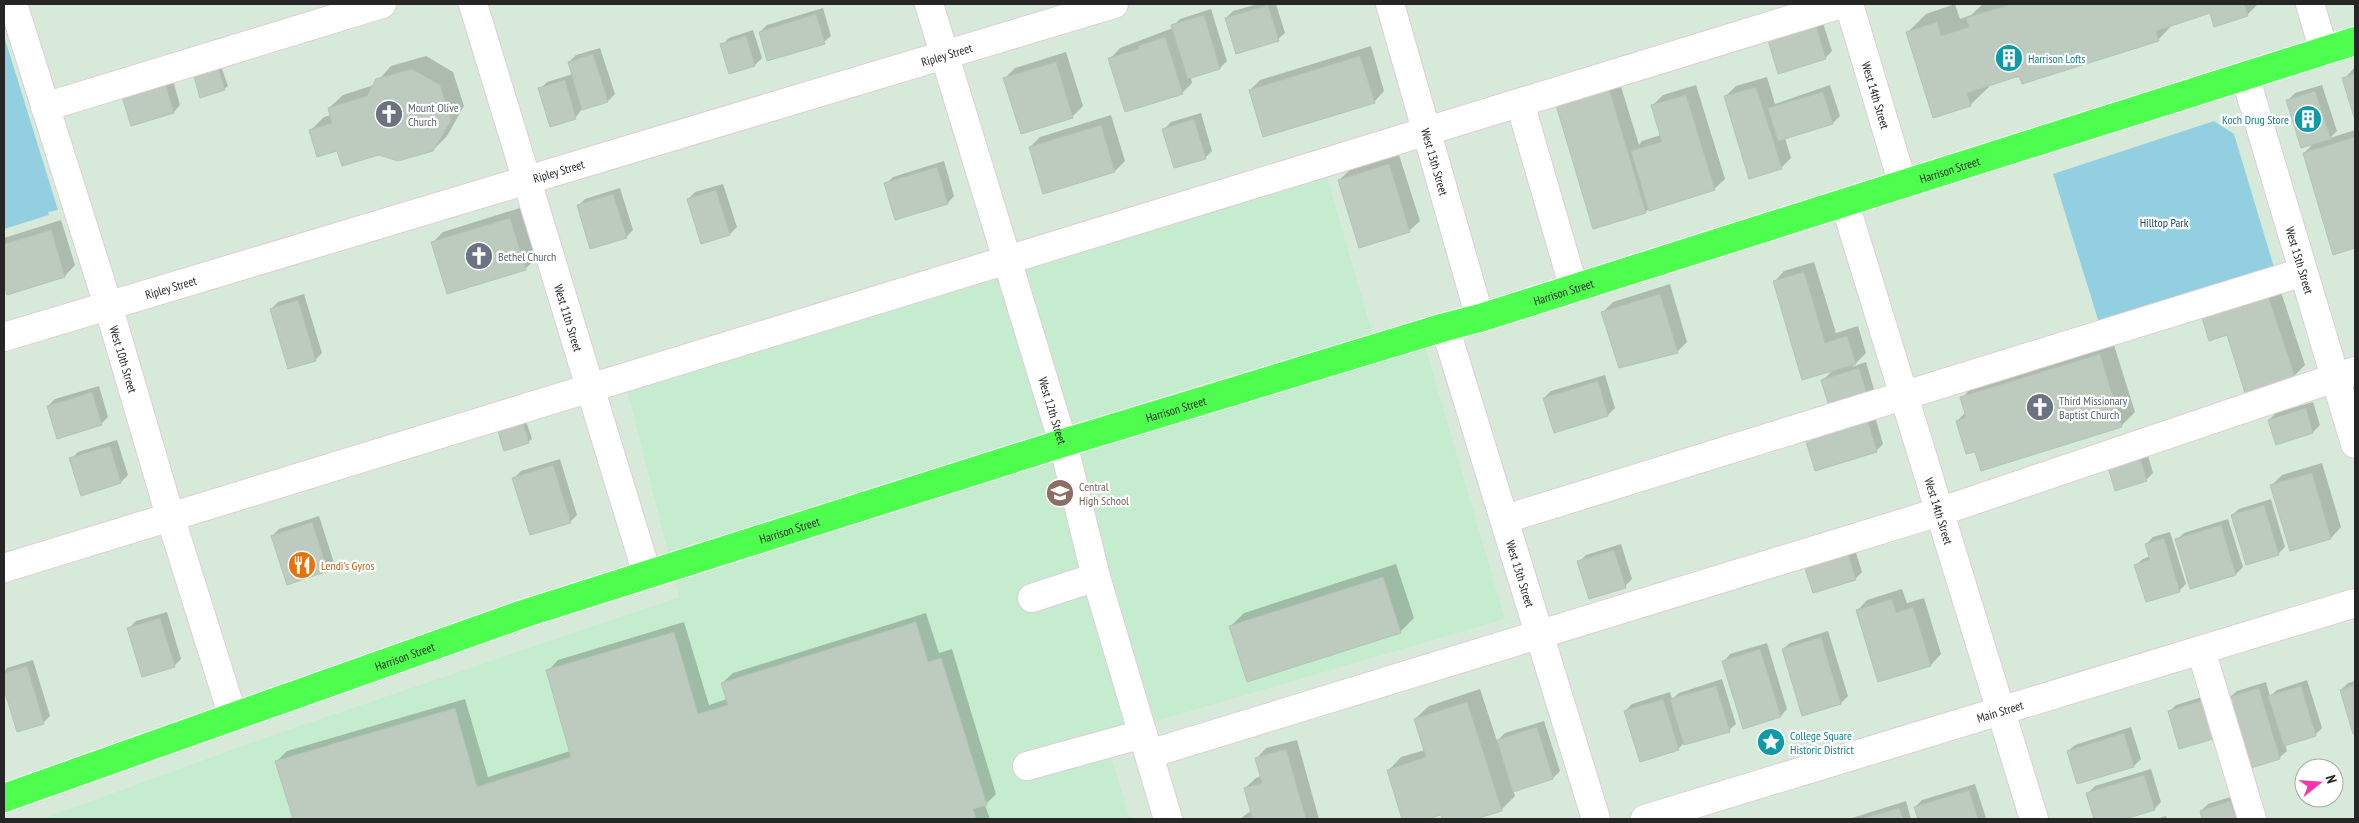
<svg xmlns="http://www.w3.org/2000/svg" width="2359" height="823" viewBox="0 0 2359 823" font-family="'PT Sans Narrow',sans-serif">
<rect width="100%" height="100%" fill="#d7eada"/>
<path fill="#c6eccf" d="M1326,174L1380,359L1425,346L1505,619L1105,736L1130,819H42L264,738L679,597L627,390Z"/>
<path fill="#92cfe1" d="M4,36L58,210L48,212L49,215L4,229Z
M2214,121L2234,134L2276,274L2100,326L2053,174Z"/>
<path fill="#0003" d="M1258,4H1276L1285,33L1278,39L1226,18L1233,11Z
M1955,4L1960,19L1971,15L1983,4H2258L2247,15L2211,12L2174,23L2158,40L1988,85L1989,87L1970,105L1908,32L1926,14Z
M823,8L831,36L824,42L760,32L767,25Z
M1211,9L1227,61L1220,68L1191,78L1192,83L1182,93L1110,59L1120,48L1173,28V26L1180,19Z
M1822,20L1832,51L1825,58L1769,41Z
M753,30L762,58L755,65L730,72L722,45L729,38Z
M1371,46L1384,91L1374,102L1250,90L1260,80Z
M600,48L615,94L608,101L582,109L576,117L540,89L547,82L573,74L569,62L576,55Z
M1066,52L1083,106L1072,117L1005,78L1015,68Z
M426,56L453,72L464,106L447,136L433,150L379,153L338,149L311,130L324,117L331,115L329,108L343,95L374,85L391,66Z
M221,66L228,86L224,89L195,76L198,73Z
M2355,67V116L2344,79Z
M171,73L180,105L174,112L132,124Z
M1767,77L1775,104L1830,85L1840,116L1833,123L1785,138L1791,158L1781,168L1725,97L1736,86Z
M1619,80L1639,145L1642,141L1661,135L1652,106L1663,95L1696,85L1725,179L1714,189L1649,208L1646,212L1594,227L1557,106Z
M2322,85L2337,131L2330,138L2355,130V247L2334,253L2304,153L2315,142L2288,100L2295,93Z
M1201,113L1212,151L1205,158L1164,129L1171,122Z
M1111,115L1125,161L1115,171L1030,147L1040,137Z
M1399,155L1420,221L1409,231L1339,180L1350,170Z
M944,161L954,196L948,203L886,184L893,177Z
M723,184L737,227L730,234L688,199L695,192Z
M620,188L633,230L626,237L578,206L585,199Z
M520,208L536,259L525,269L433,242L443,232Z
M61,220L75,265L65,276L8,293L4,280V238Z
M1814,262L1836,333L1858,326L1866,353L1852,367L1866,362L1875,393L1832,411L1823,380L1833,370L1774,282L1784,271Z
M2278,283L2305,365L2294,376L2228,334Z
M1670,284L1687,342L1677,352L1603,312L1613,302Z
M304,294L322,353L315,360L271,309L278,302Z
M2113,342L2135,412L2121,426L1976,450L1957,421L1966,412L1962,398L1975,384Z
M1605,375L1615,408L1608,415L1554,431L1544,398L1551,391Z
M99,386L108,417L101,424L48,406L55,399Z
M2313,402L2320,425L2313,432L2276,443L2269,420L2276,413Z
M1874,413L1883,444L1876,451L1816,470Z
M525,418L532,439L528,442L505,449Z
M117,440L128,475L121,482L71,459L78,452Z
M2147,452L2153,473L2146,480L2109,468Z
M560,459L577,515L570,522L514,478L521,471Z
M2322,463L2341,527L2331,538L2272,485L2282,475Z
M2271,499L2285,547L2279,553L2247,563L2232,515L2239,509Z
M319,516L334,563L327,570L272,536L279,529Z
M2228,519L2243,567L2236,574L2191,587L2177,540L2184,533Z
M2170,532L2186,584L2179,591L2136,565L2143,559L2150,556L2146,544L2153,537Z
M1851,537L1862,572L1855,579L1814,592Z
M1621,544L1632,579L1625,586L1579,562L1586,555Z
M1396,564L1414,618L1400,632L1230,627L1244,613Z
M1902,589L1907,603L1924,598L1941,654L1931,665L1857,611L1867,600Z
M167,612L181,659L174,666L129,628L136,621Z
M926,613L939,653L952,649L996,794L985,805L990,819H294L277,761L287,751L465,699L488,777L570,751L548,671L558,660L684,622L709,705L727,699L722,683L733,673Z
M1828,631L1848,696L1841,703L1803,714L1783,649L1790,643Z
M1767,643L1787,709L1781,716L1724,661L1730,654Z
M33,660L50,716L43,723L18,730L4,685V672L7,668Z
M1722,679L1736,724L1729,730L1685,742L1678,749L1625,711L1632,704L1670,692L1672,699L1679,693Z
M2307,680L2322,728L2315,735L2285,744L2287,751L2280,757L2251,766L2230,697L2237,691L2266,682L2270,696L2277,690Z
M2355,681V732H2354L2341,690L2348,683Z
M1480,689L1497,741L1505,733L1544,721L1560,771L1553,778L1513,790L1515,796L1501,810L1472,819H1443L1442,814L1424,819H1404L1388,771L1401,757L1425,750L1415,719L1429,706Z
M2212,694L2223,730L2169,712L2176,705Z
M2131,727L2141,759L2134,766L2078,783L2068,751L2075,745Z
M1297,740L1319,819H1240L1252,810L1245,788L1256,778L1261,776L1256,759L1266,748Z
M2151,769L2161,802L2154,809L2121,819H2096L2088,793L2095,786Z
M1975,784L1986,818L1984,819H1919L1915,807L1922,800Z
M2237,795L2239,819H2204L2201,811L2208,804Z
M1906,801L1911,819H1851L1852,818Z
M2166,816L2167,819H2156Z"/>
<path fill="#bdcbbf" stroke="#b1c4b5" d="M2012,4H2244L2248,16L2214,27L2210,13L2156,31L2159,41L2022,84L2019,76L1967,93L1971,106L1933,118L1906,32L1937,22L1941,36L1969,27L1966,18Z
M1268,5L1279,41L1236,54L1225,18Z
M816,14L825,44L767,61L759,32Z
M1204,15L1220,69L1188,79L1171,25Z
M1816,26L1826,59L1778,74L1768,40Z
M746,36L755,66L729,74L720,44Z
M1165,37L1183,94L1125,112L1108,58L1139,49L1138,46Z
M593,54L608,102L582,110L568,62Z
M1360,56L1375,103L1263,137L1249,90Z
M1056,62L1073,118L1021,134L1003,78Z
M218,68L225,90L200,98L194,76Z
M412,69L440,85L451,121L433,151L398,161L379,155L342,166L337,151L317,157L309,130L332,123L328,108L367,96L376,79Z
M2355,74V120L2342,78Z
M164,79L174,113L131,126L121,93Z
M565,80L576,119L550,127L538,88Z
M1756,87L1782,169L1749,179L1724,96Z
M1609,89L1646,213L1593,229L1556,105Z
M2315,91L2331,139L2301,148L2286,100Z
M1823,92L1833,124L1778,141L1768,108Z
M1686,95L1715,190L1649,211L1631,151L1662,142L1651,105Z
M1194,119L1206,159L1174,168L1162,129Z
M1101,125L1115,172L1043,194L1029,147Z
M2355,137V248L2333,255L2303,153Z
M1389,164L1410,232L1359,248L1338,180Z
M937,167L948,204L895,220L884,183Z
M716,190L730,235L701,244L687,199Z
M613,194L627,238L590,249L577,205Z
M510,218L526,270L447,294L431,242Z
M51,230L65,277L7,295L4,284V244Z
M1804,272L1825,343L1847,336L1856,364L1802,380L1773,281Z
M2267,293L2295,377L2245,393L2227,335L2209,341L2201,314Z
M1660,294L1678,353L1619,368L1601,312Z
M298,300L316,361L288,369L270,309Z
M2100,354L2122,427L1981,471L1975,452L1966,454L1956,421L1966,417L1960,397Z
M1859,368L1869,401L1831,413L1821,380Z
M1598,381L1608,416L1554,433L1543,398Z
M92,392L102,425L57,439L47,406Z
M2306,408L2313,433L2276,445L2268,420Z
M1867,419L1877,452L1815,471L1805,438Z
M522,420L529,443L504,451L497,428Z
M110,446L121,483L81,496L69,458Z
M2140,458L2147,481L2115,491L2108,467Z
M553,465L571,523L530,535L512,478Z
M2312,473L2331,539L2290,551L2270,485Z
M2264,505L2279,555L2246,565L2231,515Z
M312,522L328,571L287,585L271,536Z
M2221,525L2236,575L2190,589L2175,539Z
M2164,538L2180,592L2146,602L2134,565L2150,560L2145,544Z
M1845,543L1856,580L1813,593L1801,556Z
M1614,550L1626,588L1589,599L1577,561Z
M1383,577L1401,633L1247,682L1229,626Z
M1892,599L1896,613L1913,607L1931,666L1878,682L1856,610Z
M160,618L175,667L142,677L127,628Z
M916,622L928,662L941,658L987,805L973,809L976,819H293L275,761L455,708L477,787L571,757L546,670L674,632L698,714L728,705L721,683Z
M1821,637L1841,704L1802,716L1782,649Z
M1760,649L1781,717L1743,729L1722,661Z
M27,666L44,724L17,732L4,689V673Z
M2355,685V733L2353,734L2340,690Z
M1716,686L1730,732L1684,745L1670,699Z
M2301,686L2316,736L2284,746L2268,696Z
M2259,688L2280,759L2251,768L2229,697Z
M1663,699L1679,750L1640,762L1624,711Z
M2205,700L2217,738L2179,749L2168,711Z
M1467,702L1502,811L1476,819H1442L1441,815L1428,819H1402L1387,770L1426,757L1414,719Z
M1537,727L1553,779L1513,792L1497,740Z
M2124,733L2134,767L2077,784L2067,751Z
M1286,749L1306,819H1244L1252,817L1244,788L1262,783L1255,758Z
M2144,775L2155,810L2125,819H2094L2086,793Z
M1969,790L1978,819H1918L1914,807Z
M2230,801L2236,819H2202L2200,811Z
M1899,808L1903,819H1861Z"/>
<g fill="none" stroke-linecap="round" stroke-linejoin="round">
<defs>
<g id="minor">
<path id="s1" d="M13,4L108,305L170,516L233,717"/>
<path id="s2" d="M473,4L647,574"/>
<path id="s3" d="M929,4L1063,443L1096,577L1168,819"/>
<path id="s4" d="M1390,4L1480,318"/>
<path id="s5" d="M1849,4L1903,185"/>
<path d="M2310,4L2324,51"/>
<path id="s6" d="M2245,76L2355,444"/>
<path d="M1520,103L1574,289"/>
<path d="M45,107L382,4"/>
<path id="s7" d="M1845,204L2034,819"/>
<path id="s8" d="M1445,327L1596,819"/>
<path id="s9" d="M4,337L1114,4"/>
<path d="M1505,519L2303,272"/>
<path d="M4,568L1841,4"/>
<path d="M1032,598L1096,577"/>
<path d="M2201,650L2252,819"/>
<path d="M1149,754L1939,512L2355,371"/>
<path d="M1027,766L1143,734"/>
<path id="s10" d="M1645,819L2355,603"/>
</g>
<g id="highway">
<path id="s11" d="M4,798L523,614L1063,443L1445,327L1480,318L2355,41"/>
</g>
</defs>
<use href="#minor" stroke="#e0cdd9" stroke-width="30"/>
<use href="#highway" stroke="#fff" stroke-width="30"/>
<use href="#minor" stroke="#fff" stroke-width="28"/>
<use href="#highway" stroke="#4efe4e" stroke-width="28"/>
</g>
<defs>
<symbol id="building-disc" viewBox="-11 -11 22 22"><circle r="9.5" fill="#0f9aa8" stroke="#fff"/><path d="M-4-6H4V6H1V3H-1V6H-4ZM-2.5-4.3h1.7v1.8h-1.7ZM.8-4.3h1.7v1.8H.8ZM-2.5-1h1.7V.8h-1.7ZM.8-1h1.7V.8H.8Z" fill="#fff"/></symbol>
<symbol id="church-disc" viewBox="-11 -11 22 22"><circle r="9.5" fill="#6b7280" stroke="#fff"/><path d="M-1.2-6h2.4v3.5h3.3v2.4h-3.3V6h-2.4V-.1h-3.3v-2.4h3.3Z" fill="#fff"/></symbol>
<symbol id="school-disc" viewBox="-11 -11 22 22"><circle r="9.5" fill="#8d6e63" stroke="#fff"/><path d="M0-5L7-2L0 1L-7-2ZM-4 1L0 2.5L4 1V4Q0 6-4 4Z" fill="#fff"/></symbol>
<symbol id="restaurant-disc" viewBox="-11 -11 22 22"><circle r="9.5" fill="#e8710a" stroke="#fff"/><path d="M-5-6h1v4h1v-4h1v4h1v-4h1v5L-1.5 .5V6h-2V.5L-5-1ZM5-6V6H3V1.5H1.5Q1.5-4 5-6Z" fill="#fff"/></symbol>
<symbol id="sight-disc" viewBox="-11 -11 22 22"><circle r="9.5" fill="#0f9aa8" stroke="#fff"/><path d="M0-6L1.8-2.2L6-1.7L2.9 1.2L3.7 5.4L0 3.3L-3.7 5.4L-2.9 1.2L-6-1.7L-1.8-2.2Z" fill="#fff"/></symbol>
</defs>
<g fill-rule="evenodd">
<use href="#building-disc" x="1993" y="42" width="32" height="32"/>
<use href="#church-disc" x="373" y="98" width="32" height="32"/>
<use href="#building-disc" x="2292" y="103" width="32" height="32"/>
<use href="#church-disc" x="463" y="240" width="32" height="32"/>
<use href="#church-disc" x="2024" y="391" width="32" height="32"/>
<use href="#school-disc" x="1044" y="477" width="32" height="32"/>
<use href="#restaurant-disc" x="286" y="549" width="32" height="32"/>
<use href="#sight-disc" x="1755" y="726" width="32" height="32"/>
</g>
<g text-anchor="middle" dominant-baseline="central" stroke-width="4.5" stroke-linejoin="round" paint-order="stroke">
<g font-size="12" fill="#262626" stroke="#fff">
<text stroke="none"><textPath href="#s9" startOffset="984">Ripley Street</textPath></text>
<text stroke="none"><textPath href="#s5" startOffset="95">West 14th Street</textPath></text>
<text stroke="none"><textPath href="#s4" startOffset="164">West 13th Street</textPath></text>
<text stroke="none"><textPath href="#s11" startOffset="2045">Harrison Street</textPath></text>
<text stroke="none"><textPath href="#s9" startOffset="579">Ripley Street</textPath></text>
<text stroke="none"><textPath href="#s6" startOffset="192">West 15th Street</textPath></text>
<text stroke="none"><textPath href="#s9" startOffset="174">Ripley Street</textPath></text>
<text stroke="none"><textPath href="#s11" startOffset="1640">Harrison Street</textPath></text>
<text stroke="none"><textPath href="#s2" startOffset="328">West 11th Street</textPath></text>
<text stroke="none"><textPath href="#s1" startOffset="372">West 10th Street</textPath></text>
<text stroke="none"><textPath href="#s11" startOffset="1235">Harrison Street</textPath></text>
<text stroke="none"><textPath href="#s3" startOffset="425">West 12th Street</textPath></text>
<text stroke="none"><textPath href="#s7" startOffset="321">West 14th Street</textPath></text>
<text stroke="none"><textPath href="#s11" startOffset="830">Harrison Street</textPath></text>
<text stroke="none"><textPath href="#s8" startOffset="258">West 13th Street</textPath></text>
<text stroke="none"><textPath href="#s11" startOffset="425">Harrison Street</textPath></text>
<text stroke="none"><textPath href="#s10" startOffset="371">Main Street</textPath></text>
</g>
<g font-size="12" fill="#0d838f" stroke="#fff" text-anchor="start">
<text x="2028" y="58">Harrison Lofts</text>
<text x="2289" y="119" text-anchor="end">Koch Drug Store</text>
<text x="1790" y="735">College Square<tspan x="1790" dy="14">Historic District</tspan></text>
</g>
<g font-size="12" fill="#5b616d" stroke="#fff" text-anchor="start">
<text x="408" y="107">Mount Olive<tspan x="408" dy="14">Church</tspan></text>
<text x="498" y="256">Bethel Church</text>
<text x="2059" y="400">Third Missionary<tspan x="2059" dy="14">Baptist Church</tspan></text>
</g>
<g font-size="12" fill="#184761" stroke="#fff">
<text x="2164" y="222">Hilltop Park</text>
</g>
<g font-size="12" fill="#785e54" stroke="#fff" text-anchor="start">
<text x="1079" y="486">Central<tspan x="1079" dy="14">High School</tspan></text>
</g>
<g font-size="12" fill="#c56008" stroke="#fff" text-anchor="start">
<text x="321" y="565">Lendi's Gyros</text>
</g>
</g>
<rect width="2359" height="823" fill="none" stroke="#262626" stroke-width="10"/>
<g transform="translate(2319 783) rotate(73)"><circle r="24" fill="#ffffff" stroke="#a8a8a8"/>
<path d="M0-4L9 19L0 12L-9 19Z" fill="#fa34ae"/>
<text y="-8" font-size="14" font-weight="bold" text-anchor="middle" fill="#262626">N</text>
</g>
</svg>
